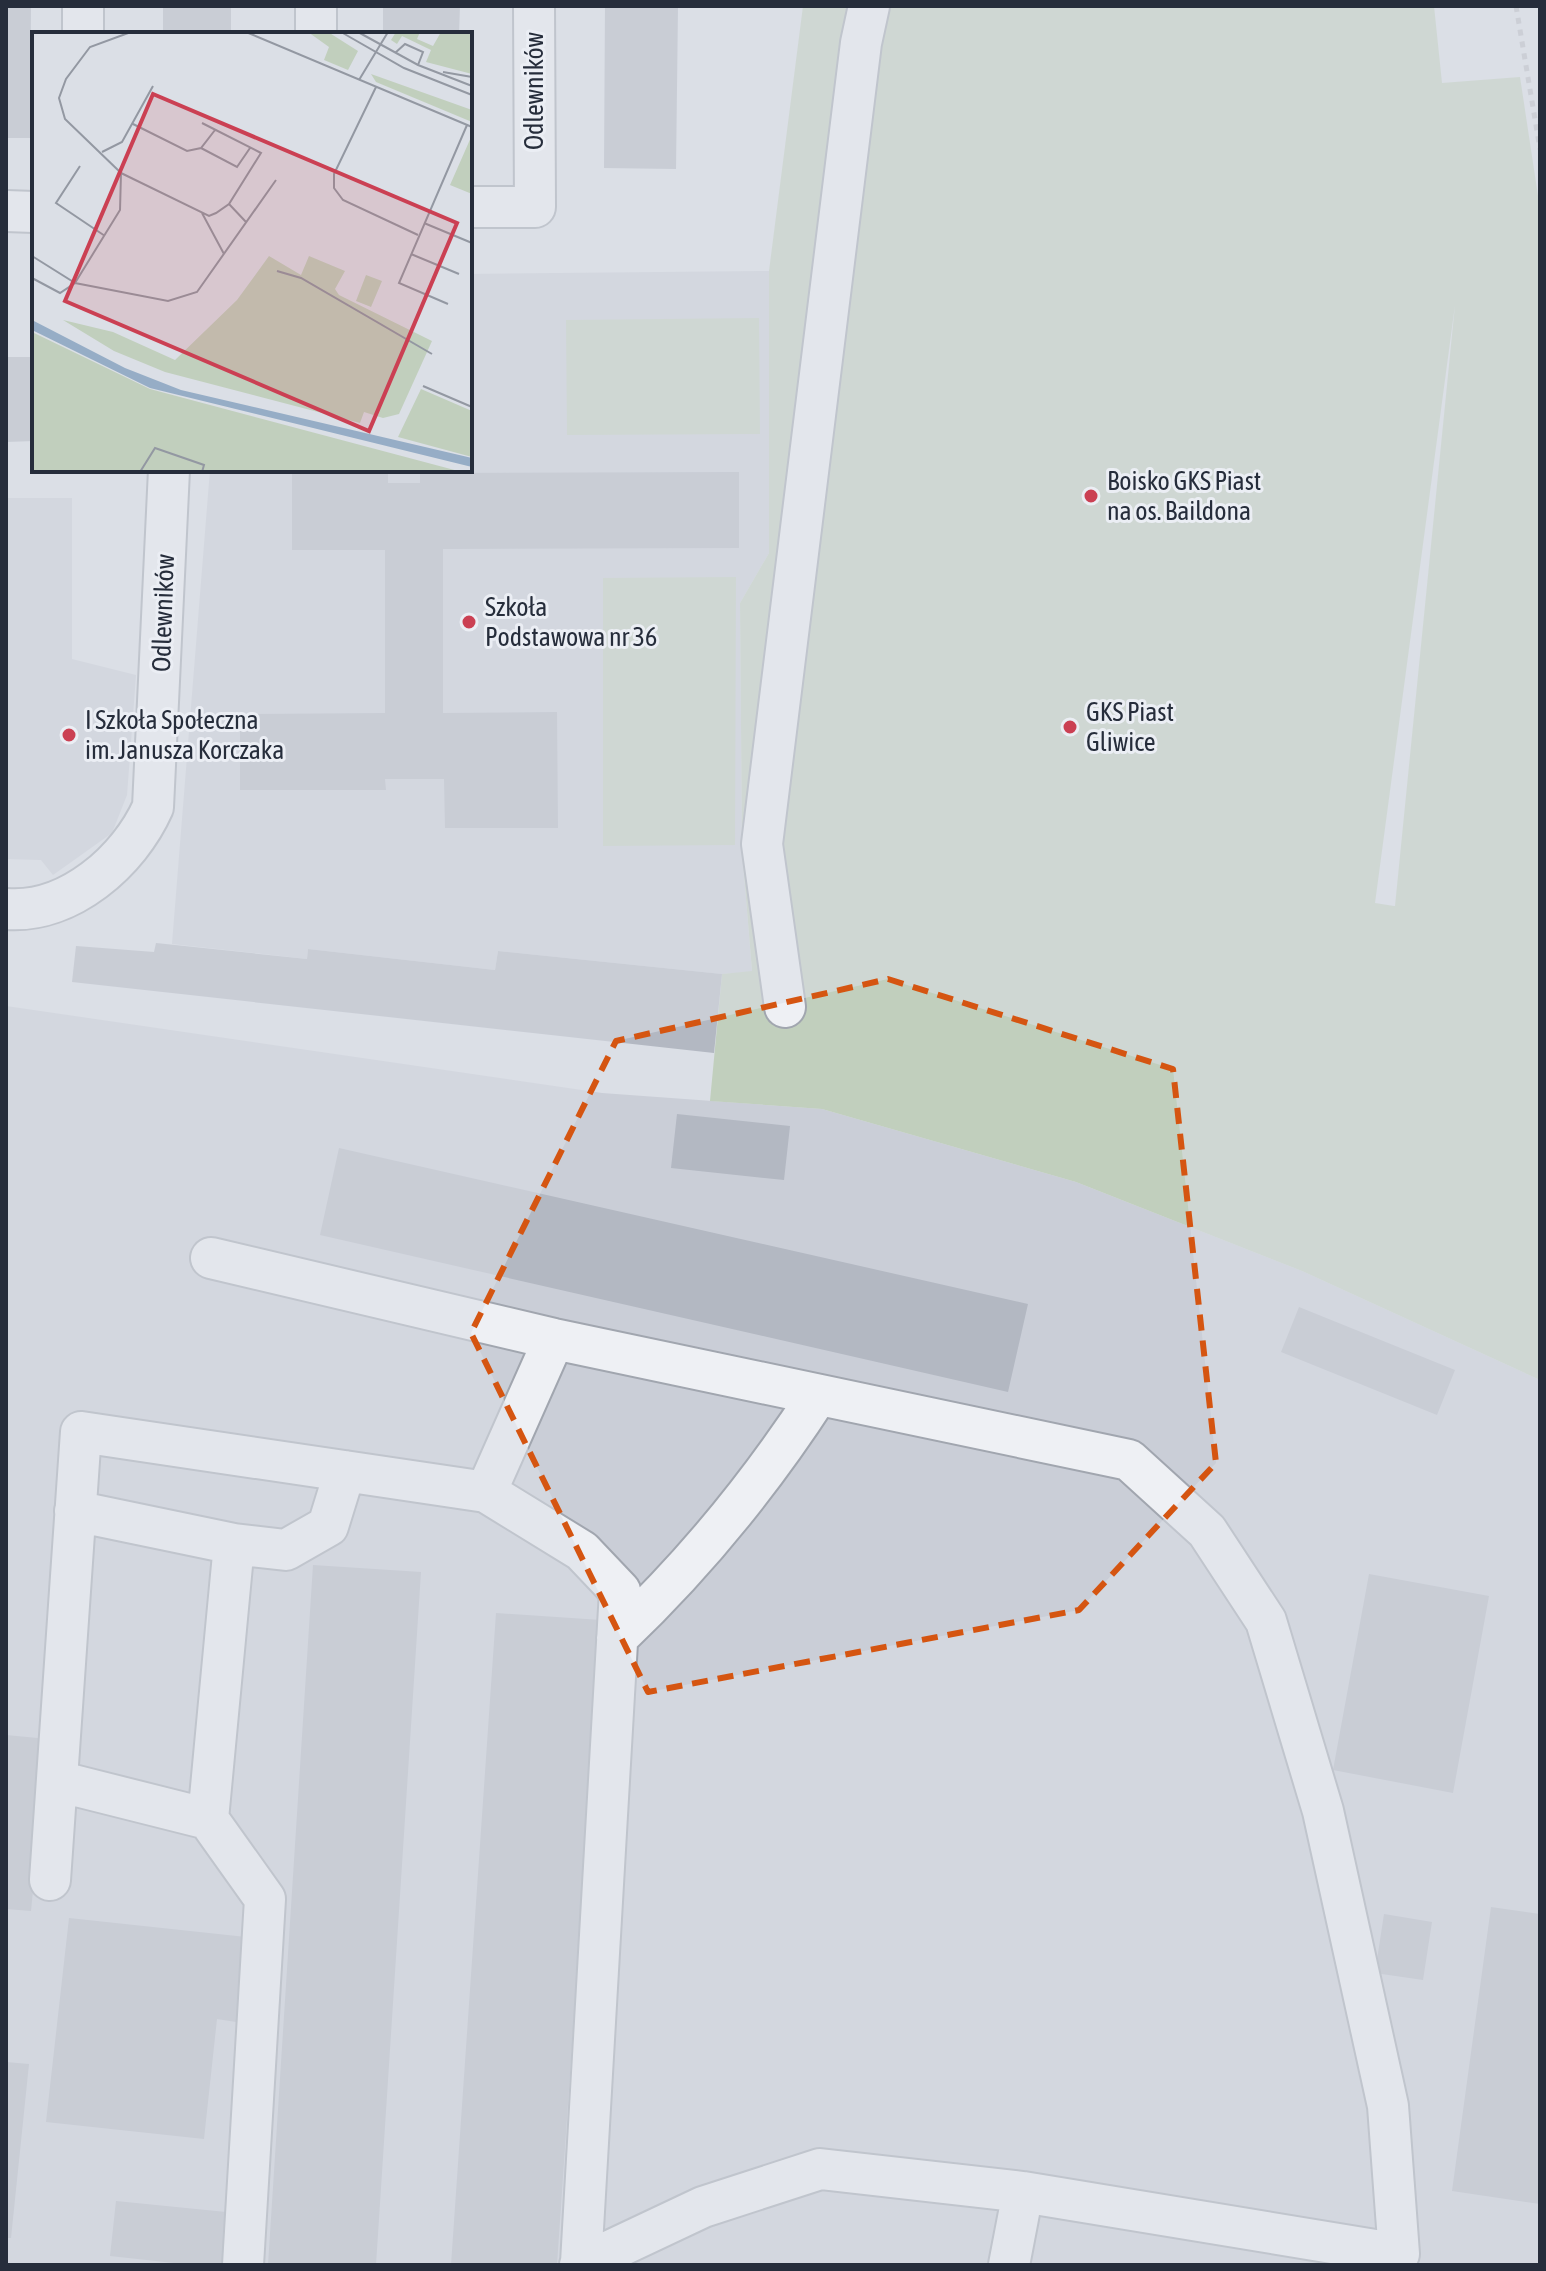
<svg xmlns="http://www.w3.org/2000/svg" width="1546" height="2271" viewBox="0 0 1546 2271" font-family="'Asap Condensed',sans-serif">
<rect width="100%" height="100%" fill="#dbdfe6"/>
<path fill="#caced7" d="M769,271V553L740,603L742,850L752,972L722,974L498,951L495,970L308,949L307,959L172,944L210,470H470V274Z
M6,498H72V659L136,675L127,795L112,833L53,875L41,860L6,859Z
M6,1006L602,1093L822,1109L1076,1182L1302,1271L1540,1380V2265H6Z"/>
<path fill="#c1cfbd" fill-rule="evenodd" d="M803,6H1434L1442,83L1520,77L1540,209V1380L1302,1271L1076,1182L822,1109L710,1101L722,974L752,971L742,850L740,603L769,553V271ZM1455,305L1395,906H1394L1375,903Z
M759,318L760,434L567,435L566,320Z
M736,577L735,845L603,846V578Z"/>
<path fill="#b3b8c2" d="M6,6H31L30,138H6Z
M163,6H231V34H163Z
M383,6H460L459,34H383Z
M605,6H678L676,169L604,168Z
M6,357H34V441L6,442Z
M739,472V548L443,549V713L557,712L558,828H445L444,779H385L386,790H240V714L385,713V550H292V474L388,473V483H420V473Z
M156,943L307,959L308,949L495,970L498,951L722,974L714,1053L72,982L76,946L154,952Z
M677,1114L790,1126L784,1180L671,1168Z
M339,1148L1028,1304L1008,1392L320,1235Z
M1299,1307L1455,1370L1437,1415L1281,1352Z
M313,1565L421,1572L376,2265H268Z
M1369,1574L1489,1596L1453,1793L1333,1770Z
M496,1613L601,1620L557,2265H451Z
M6,1735L48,1739L31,1911L6,1909Z
M1491,1907L1540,1914V2204L1452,2191Z
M1384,1914L1432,1922L1423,1980L1375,1973Z
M69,1918L246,1937L236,2022L217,2019L204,2139L46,2122Z
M6,2062L29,2064L11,2238H6Z
M116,2201L236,2213L230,2265H192L110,2256Z"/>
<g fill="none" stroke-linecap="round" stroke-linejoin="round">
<defs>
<path id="minor" d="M83,6V34
M316,6V34
M470,207H535L534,6
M6,211L34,212
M6,909C69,914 129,861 153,807L169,470
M785,1007L762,844L861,43L869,6
M211,1258L554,1339L1129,1460L1207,1531L1266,1621L1323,1811L1388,2106L1399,2254L1023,2192L820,2169L703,2207L580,2265
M486,1492L554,1339
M75,1511L234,1544L208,1819
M234,1544L286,1550L328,1526L345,1471
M617,1638C693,1566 761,1483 818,1395
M57,1781L208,1819L265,1899L243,2265
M50,1880L81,1432L486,1492L582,1551L620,1591L581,2263
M1009,2265L1023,2192"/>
</defs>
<use href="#minor" stroke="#a1a6af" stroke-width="44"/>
<path stroke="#babdc4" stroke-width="5" stroke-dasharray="6 6" stroke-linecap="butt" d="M1516,6L1540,149"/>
<use href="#minor" stroke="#eef0f4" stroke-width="40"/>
</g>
<path d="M0 0H1546V2271H0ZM888,979L1173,1069L1216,1463L1079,1610L648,1692L471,1333L616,1041Z" fill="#dbdfe6" fill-opacity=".55" fill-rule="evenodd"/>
<path fill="none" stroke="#d55511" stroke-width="6" stroke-dasharray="16 10" stroke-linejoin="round" d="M888,979L1173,1069L1216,1463L1079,1610L648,1692L471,1333L616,1041Z"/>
<g fill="#cb4053" stroke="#ebeef4" stroke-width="3">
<circle cx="1091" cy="496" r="8"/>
<circle cx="469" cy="622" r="8"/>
<circle cx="1070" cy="727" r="8"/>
<circle cx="69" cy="735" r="8"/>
</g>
<g text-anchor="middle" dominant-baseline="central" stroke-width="6" stroke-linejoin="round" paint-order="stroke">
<g font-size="26" fill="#262d3b" stroke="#ebeef4">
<text transform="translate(534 91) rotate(-90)">Odlewników</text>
<text transform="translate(163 613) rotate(-88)">Odlewników</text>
</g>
<g font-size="26" fill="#262d3b" stroke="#ebeef4" text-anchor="start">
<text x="1107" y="481">Boisko GKS Piast<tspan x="1107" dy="30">na os. Baildona</tspan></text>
<text x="485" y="607">Szkoła<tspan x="485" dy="30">Podstawowa nr 36</tspan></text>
<text x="1086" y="712">GKS Piast<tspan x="1086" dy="30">Gliwice</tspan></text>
<text x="85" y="720">I Szkoła Społeczna<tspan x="85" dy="30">im. Janusza Korczaka</tspan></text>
</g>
</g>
<g transform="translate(32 32)">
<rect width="440" height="440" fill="#dbdfe6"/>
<path d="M276,0H296L326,19L316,38L292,28L297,15ZM364,0H388L385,7L401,14L409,0H440V42L394,30L399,18L370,4L365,12L359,8ZM339,42L440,78V90L344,50ZM440,103V162L418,153ZM237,224L269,243L277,224L313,239L303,257L307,263L400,309L367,382L351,386L332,380L328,391L133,340L82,319L31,288L81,300L143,328L205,268ZM334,243L350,249L339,275L324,269ZM0,300L118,357L430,440H0ZM389,357L440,379V425L366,405Z" fill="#c1cfbd"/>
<path d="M0,288L93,336L149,358L440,426V435L118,356L0,298Z" fill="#96adc6"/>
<path fill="none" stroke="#9398a2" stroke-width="2" d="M99,0L58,15L34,47L27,66L33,87L89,141L88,178L43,251L136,269L165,260L244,148M214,0L440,95M309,0L372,36L440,63M326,0L386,33L440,54M363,21L373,12L391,20L386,33M411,40L440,45M327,48L356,0M344,55L302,142V156L311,168L386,203M101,92L155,119L169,116L183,98M169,116L205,135L218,116M70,120L90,110L121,54M48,134L24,171L73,204M89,141L177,184L184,181L197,172L229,121L170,91M197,172L214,190M170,181L192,222M392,191L440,211M379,222L427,242M0,224L43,251L28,261L0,246M245,239L269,246L400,322M416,272L367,251L435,93M391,354L440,375M108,440L123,416L172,433L170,440"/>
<path fill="#cb4053" fill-opacity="0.15" stroke="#cb4053" stroke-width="4" d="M121,62L425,191L337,399L33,269Z"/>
<rect width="440" height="440" fill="none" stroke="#262d3b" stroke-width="4"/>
</g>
<rect width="1546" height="2271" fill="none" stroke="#262d3b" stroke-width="16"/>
</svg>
